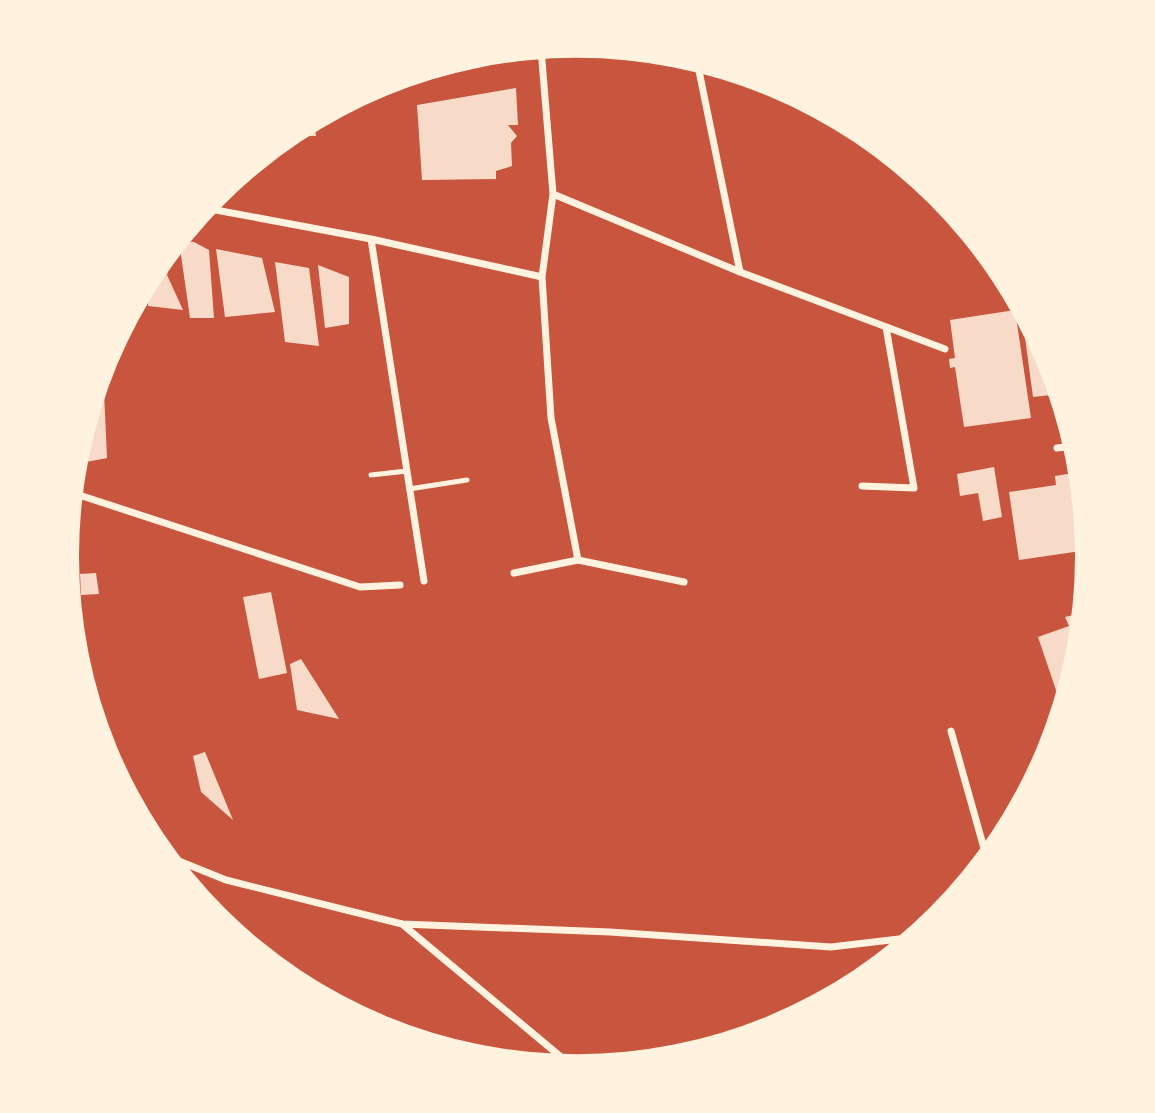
<svg xmlns="http://www.w3.org/2000/svg" width="1155" height="1113" viewBox="0 0 1155 1113" font-family="Cabin,sans-serif">
<rect width="100%" height="100%" fill="#c8553d"/>
<path fill="#f7dbc8" d="M516,88L518,125H508L517,136L511,143L512,166L496,171V179L422,180L417,105Z
M314,121L316,136H302L299,129Z
M292,133L297,144L271,150L286,138Z
M179,241L194,242L209,250L214,318H190Z
M216,249L262,258L275,312L225,317Z
M170,251H173L167,275L183,310L148,306L149,279Z
M275,262L309,268L319,346L285,342Z
M318,265L349,277V324L325,328Z
M144,288L143,306L134,308L143,291Z
M1021,308L1050,361L1060,394L1033,397Z
M1015,310L1031,418L964,427L955,367L950,368L949,359L955,358L950,320Z
M103,370L107,458L76,464V456Z
M994,467L1002,517L983,521L978,493L960,496L957,474Z
M1080,472L1088,550L1019,560L1009,492L1056,485L1055,476Z
M96,573L99,594L81,595L80,574Z
M271,592L287,673L259,679L243,597Z
M1074,615L1081,635L1079,657L1067,696L1059,699L1038,637L1069,626L1065,617Z
M301,659L339,719L297,710L290,664Z
M205,752L233,820L201,792L193,756Z"/>
<g fill="none" stroke-linecap="round" stroke-linejoin="round">
<path stroke="#fff3e0" stroke-width="5" d="M371,475L407,471
M409,489L467,480"/>
<path stroke="#fff3e0" stroke-width="7" d="M541,49L553,194L542,277L551,418L578,560
M697,61L740,272
M553,194L740,272L945,349
M205,208L371,239L542,277
M371,239L424,581
M1057,448L1075,446
M862,486L914,488L886,327
M73,493L360,587L400,585
M514,573L578,560L684,582
M75,638L78,661
M951,731L987,859
M164,855L226,880L402,924L610,932L831,947L916,937
M402,924L573,1067"/>
</g>
<path d="M0 0H1155V1113H0ZM79 556a498 498 0 1 1 996 0a498 498 0 1 1-996 0Z" fill="#fff3e0" fill-rule="evenodd"/>
</svg>
